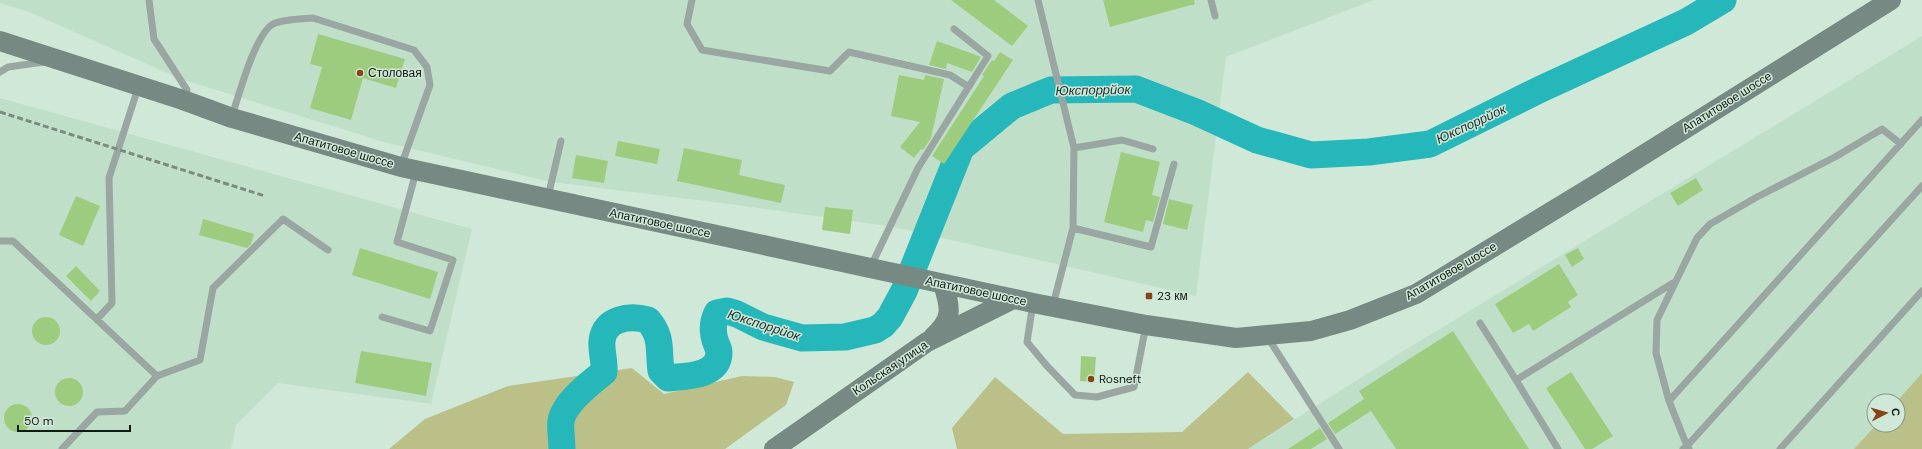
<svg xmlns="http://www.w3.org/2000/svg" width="1922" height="449" viewBox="0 0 1922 449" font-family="'DM Sans',sans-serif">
<rect width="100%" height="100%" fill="#d0e8d7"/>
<path fill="#c0dfc9" d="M0,0H1374L1226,57L1196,296L894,227L722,203L551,182L384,142L181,79L29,12L0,3Z
M1922,36V373L1897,401H1874V425H1876L1854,449H1248L1400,353Z
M0,98L472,229L431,404L278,383L236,425L231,449H0Z"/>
<path fill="#bac087" d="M632,368L664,394L742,376L775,377L794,382L786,405L725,449H389L425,419L508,386Z
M1248,372L1294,419L1248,449H957L952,428L995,377L1063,434L1182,432Z
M1922,373V449H1854L1876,425H1898L1897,401Z"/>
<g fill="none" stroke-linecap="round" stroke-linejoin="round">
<path stroke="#25b7b9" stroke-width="27" d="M562,449C562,440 560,430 561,421C564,403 590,383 604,372C605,361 601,352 602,341C604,318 630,315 648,320C663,338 658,349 661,371L668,378C685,376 719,377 719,352C719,349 717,346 716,343C712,332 712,323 717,313L727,311L737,314L763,327L802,338L845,337L875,330L883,325L890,317L904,291L961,148L1012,106L1051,90L1136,89L1196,112L1257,140L1311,155L1369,152L1430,144L1541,89L1686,22L1723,0"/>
</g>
<path fill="#9ecc7f" d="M951,0H994L1028,26L1012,46Z
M1103,0H1194L1195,4L1110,27Z
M318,34L405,59L396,88L363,78L351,120L310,108L322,67L310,64Z
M937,41L979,56L981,57L972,72L947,63L946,69L929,65Z
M1000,52L1013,60L944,164L932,156L984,76L982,75L992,60L994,61Z
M899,75L924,80L925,75L944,79L931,138L923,150L921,149L914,158L900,147L920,122L891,116Z
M618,141L660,149L657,164L615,156Z
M684,148L742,160L739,175L785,185L781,203L677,181Z
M1121,152L1160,162L1152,195L1160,197L1153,222L1146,220L1143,232L1104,222Z
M576,155L608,161L604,183L572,178Z
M1696,178L1703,190L1678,206L1670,193Z
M76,196L100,206L83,246L59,235Z
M1169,199L1193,205L1187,230L1163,224Z
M825,207L853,210L850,234L822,230Z
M203,219L254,234L251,244L247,248L199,235Z
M360,248L438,272L430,299L352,275Z
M1578,248L1584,259L1572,267L1565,255Z
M1559,264L1578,295L1568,302L1571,307L1533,331L1529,324L1513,333L1495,304Z
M76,266L100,291L91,301L66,276Z
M32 331a14 14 0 1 1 28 0a14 14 0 1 1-28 0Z
M1453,331L1529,449H1396L1371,411L1335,434L1328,423L1364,399L1359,391Z
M361,351L432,363L426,396L355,383Z
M1081,356L1096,357L1094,382L1080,381Z
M1571,372L1613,436L1592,449H1585L1546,388Z
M55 392a14 14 0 1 1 28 0a14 14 0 1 1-28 0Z
M4 418a14 14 0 1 1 28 0a14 14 0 1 1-28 0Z
M1320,428L1327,439L1311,449H1288Z"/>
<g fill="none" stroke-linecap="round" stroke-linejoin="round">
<path stroke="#99a6a2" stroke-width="7" d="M149,0L154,39L187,90L184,99
M692,0L687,24L702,50L830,71L849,52L950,75L969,87
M1038,0L1074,148L1073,228L1053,305
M1211,0L1215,16
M0,72L8,67L44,62
M232,116C239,95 255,34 273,24C284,19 301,19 313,18L414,50L427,67L430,85L401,166
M1074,148L1122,140L1153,149
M548,197L561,141
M1073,228L1151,247L1174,164
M0,241H13L157,376L125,411L97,412L62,449
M871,266L918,168L988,56L954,29
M1033,303L1027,342L1047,366L1075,395L1097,397L1134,387L1146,325
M382,317L430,331L453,260L397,242L416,172
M97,319L112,303L109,178L138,88
M1480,323L1516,380
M1268,338L1339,449
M157,376L200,360L213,288L283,219L328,250
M1669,401L1656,353L1657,320L1697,238L1710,224L1757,197L1835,157L1882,129L1901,144
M1558,449L1516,380L1673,283
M1683,449L1687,446L1669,401L1922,120
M1689,449L1687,446L1922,186
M1780,449L1922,291"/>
<path stroke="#768983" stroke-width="20" d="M0,41L183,100L232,118L401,167L1033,303L1146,325L1236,338L1311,331L1350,320L1416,294L1600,182L1891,0
M933,337C953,319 951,309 943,284
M774,449L927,342L1013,299"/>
<path stroke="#7a8a7e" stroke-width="3" stroke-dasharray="6 3" stroke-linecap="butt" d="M0,112L265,196"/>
</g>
<g fill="#864316" stroke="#d0e8d7" stroke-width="1.5">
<circle cx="360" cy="73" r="4"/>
<rect x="1145" y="292" width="8" height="8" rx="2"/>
<circle cx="1091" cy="379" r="4"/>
</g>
<g text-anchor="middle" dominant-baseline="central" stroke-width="3" stroke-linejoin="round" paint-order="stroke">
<g font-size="12" fill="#111913" stroke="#d0e8d7" text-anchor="start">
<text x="368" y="73">Столовая</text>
<text x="1157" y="296">23 км</text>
<text x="1099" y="379">Rosneft</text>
</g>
<g font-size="12" fill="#111913" stroke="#d0e8d7">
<text transform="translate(1727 102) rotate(-32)">Апатитовое шоссе</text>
<text transform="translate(344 150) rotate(16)">Апатитовое шоссе</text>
<text transform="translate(660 223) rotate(12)">Апатитовое шоссе</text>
<text transform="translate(1451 271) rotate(-30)">Апатитовое шоссе</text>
<text transform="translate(976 291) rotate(12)">Апатитовое шоссе</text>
<text transform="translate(890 368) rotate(-34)">Кольская улица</text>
</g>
<g font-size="13" font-style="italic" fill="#182f2f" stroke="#d0e8d7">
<text transform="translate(1093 90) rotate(-1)">Юкспоррйок</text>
<text transform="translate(1471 124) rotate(-25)">Юкспоррйок</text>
<text transform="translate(764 325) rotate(18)">Юкспоррйок</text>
</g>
</g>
<g transform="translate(1886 413) rotate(84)"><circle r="19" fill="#d0e8d7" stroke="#849589"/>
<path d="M0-3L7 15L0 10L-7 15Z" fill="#864316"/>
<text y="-6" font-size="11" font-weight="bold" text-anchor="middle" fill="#111913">С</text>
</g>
<path d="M18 425v6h112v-6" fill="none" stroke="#111913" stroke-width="2"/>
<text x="24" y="425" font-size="12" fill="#111913" stroke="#d0e8d7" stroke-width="3" paint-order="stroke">50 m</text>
</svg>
